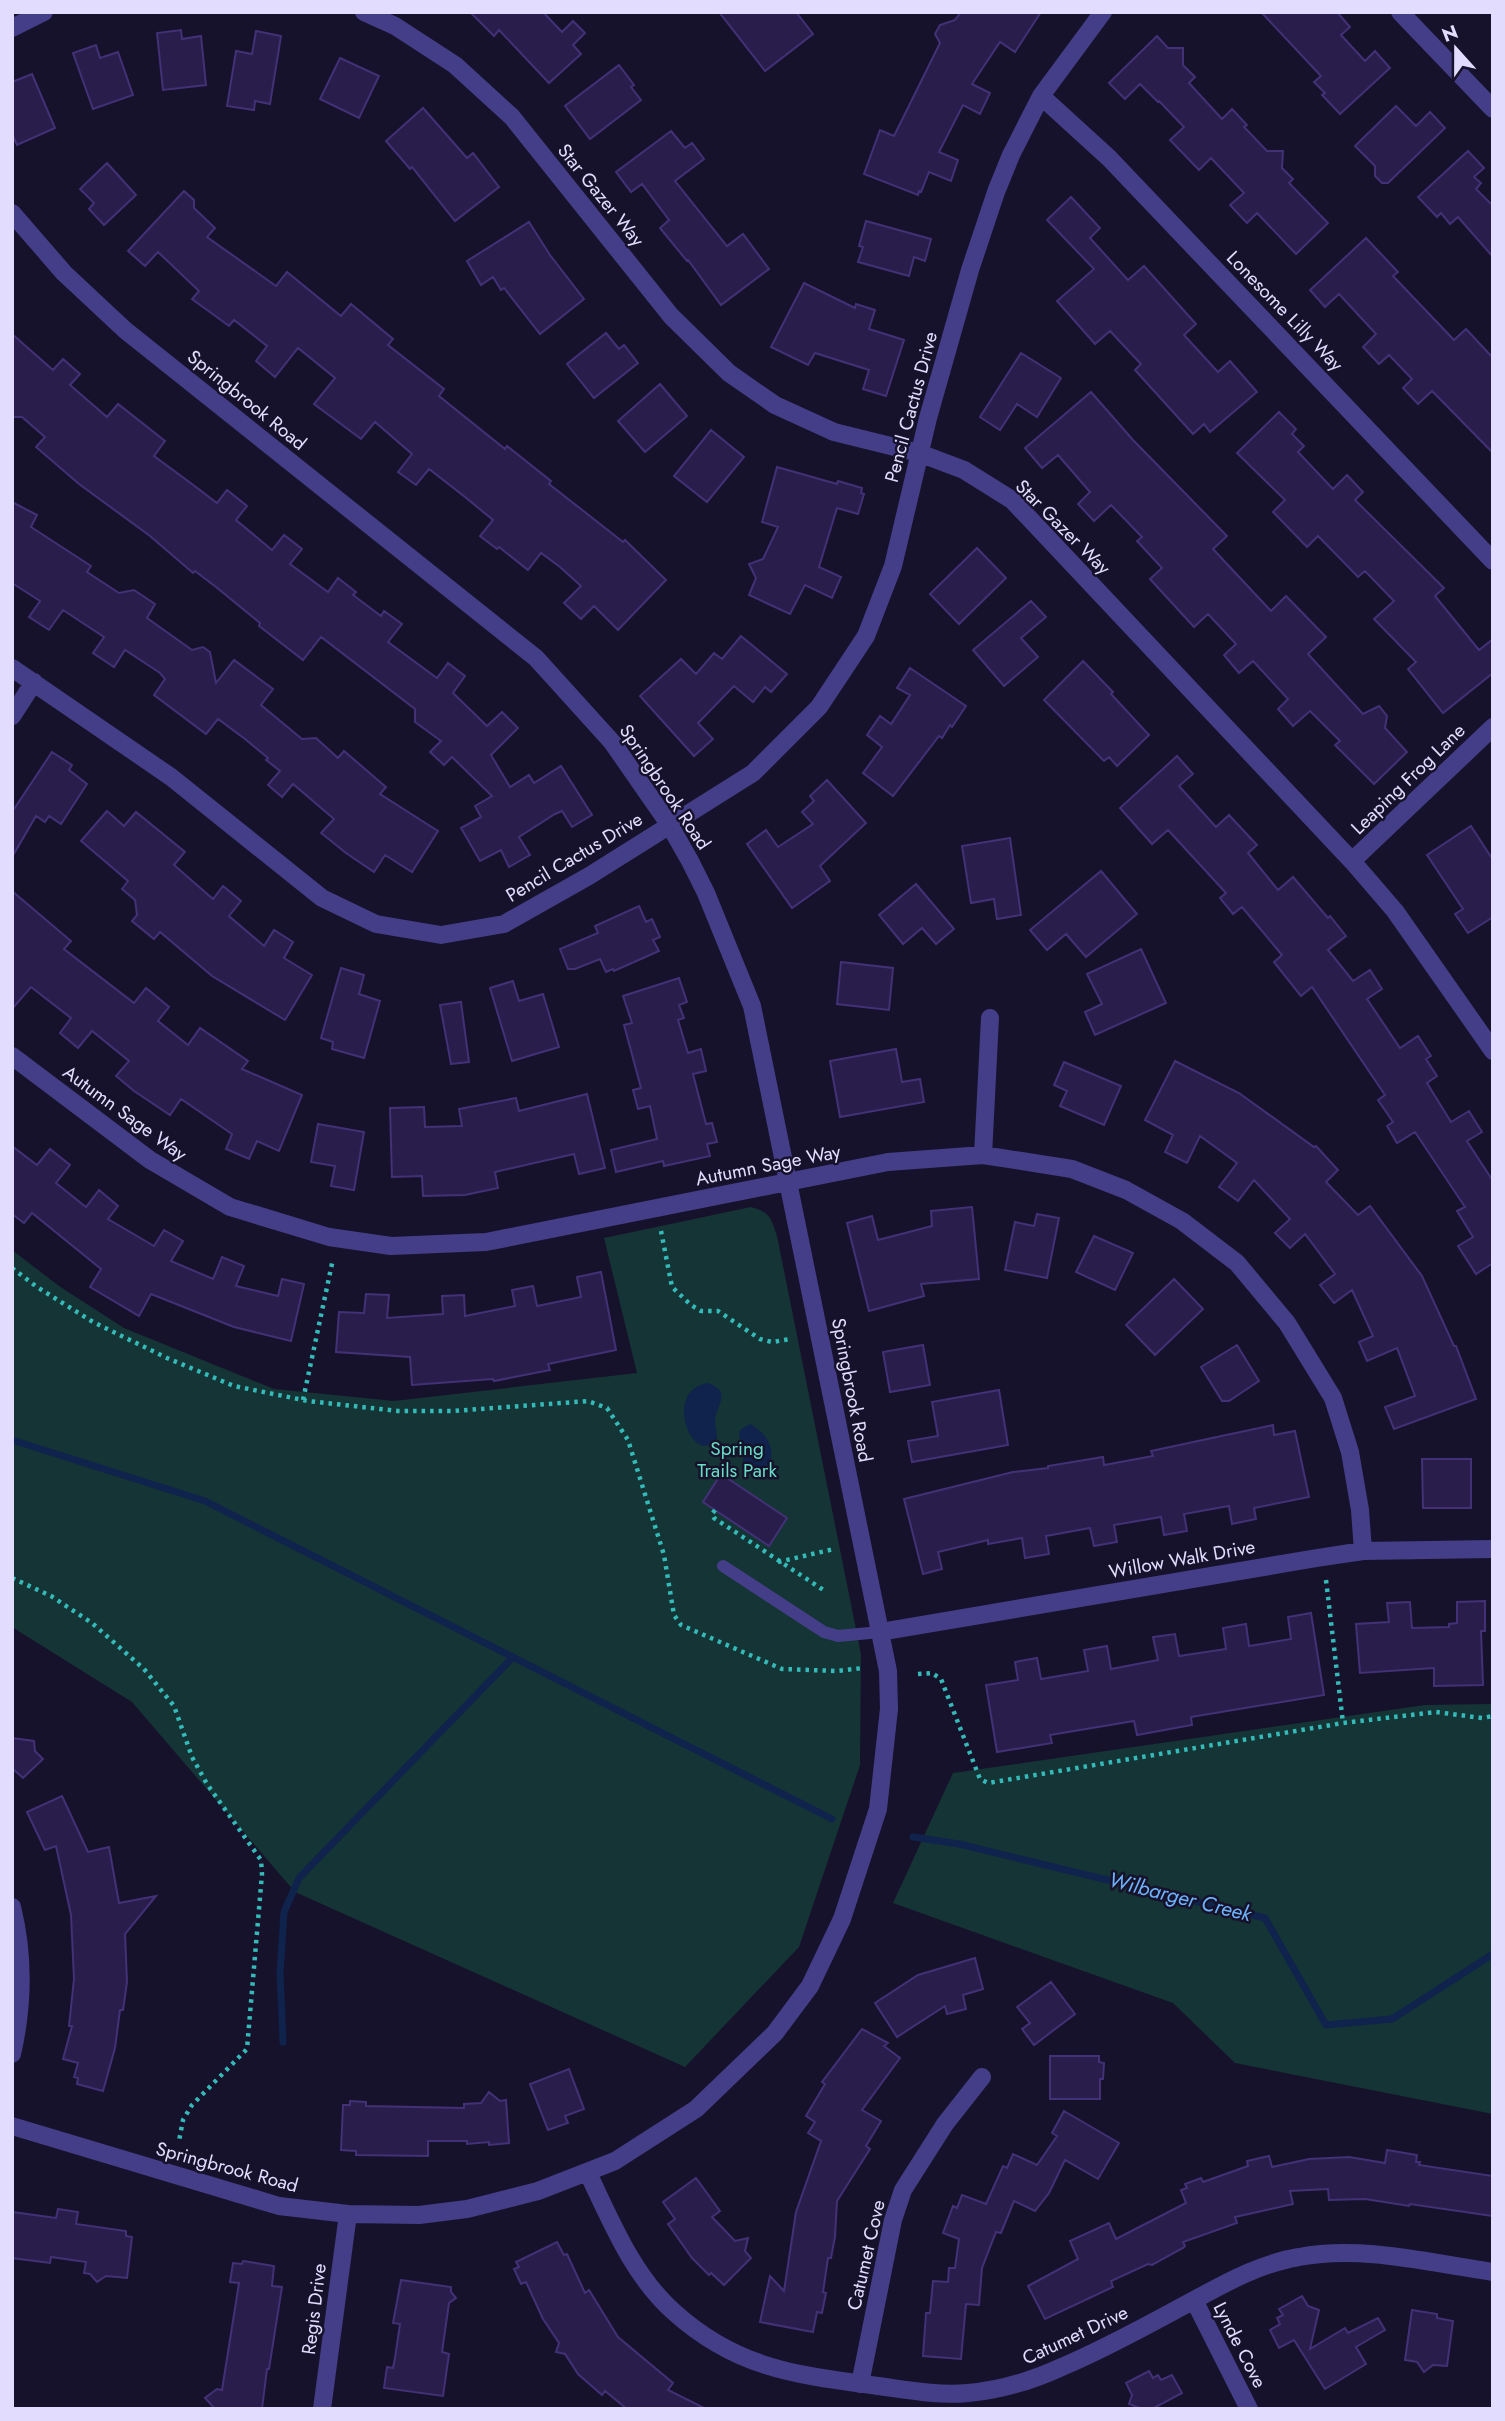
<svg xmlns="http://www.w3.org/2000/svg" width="1505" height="2421" viewBox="0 0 1505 2421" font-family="Jost,sans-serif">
<rect width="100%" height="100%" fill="#17122b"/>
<path fill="#153435" d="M751,1207C770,1212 771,1218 777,1236L861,1654L860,1765L799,1947L685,2067L295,1892L132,1702L12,1627V1250L59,1286L124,1328L274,1389L394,1401L637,1373L604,1238Z
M1493,1704V2114L1235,2063L1173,2003L893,1903L953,1773L1425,1705Z"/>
<path fill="#0f234d" d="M708,1383C733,1393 716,1403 715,1421C715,1427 717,1432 717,1438C694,1471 661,1390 708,1383Z
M750,1424C770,1434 780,1457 762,1474L754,1475L743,1465L744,1448L739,1436L740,1430Z"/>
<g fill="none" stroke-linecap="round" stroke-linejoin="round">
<path stroke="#0f234d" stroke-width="7" d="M12,1440L205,1501L832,1819
M913,1837L959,1844L1265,1918L1326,2025L1392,2019L1493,1954
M283,2042L280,1973L284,1912L299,1878L513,1657"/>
</g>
<path fill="#291e4b" stroke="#423176" stroke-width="2" d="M470,12H543L562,32L573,21L585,33L573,45L581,54L549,83L499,30L494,36Z
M719,12H796L813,34L765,71Z
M961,12H1041L1015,52L1000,42L972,84L990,93L980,114L963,105L939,152L958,160L951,181L929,172L921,192L919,191L918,195L864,174L880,130L894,136L940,43L935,34L940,25L955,20Z
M1261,12H1337L1350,27L1341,35L1365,61L1375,51L1390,68L1340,114L1322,95L1325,93L1314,82L1321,76Z
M181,30L182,39L201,36L206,85L163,90L157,33Z
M256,31L281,36L270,104L255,101L254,110L227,106L236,51L252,54Z
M1157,36L1168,48H1183V65L1195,77L1189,83L1222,119L1232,109L1247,125L1244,127L1267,151H1283L1282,168L1293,179L1289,183L1328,223L1296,254L1257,213L1247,223L1230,205L1244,193L1211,158L1199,170L1170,140L1184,127L1159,101L1158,102L1140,84L1125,99L1109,83Z
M96,45L100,58L118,52L133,95L93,109L73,53Z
M340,58L379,76L359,118L320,99Z
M619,65L634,85L631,87L641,100L590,139L565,106Z
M32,74L55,128L17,145L12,134V82Z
M1396,106L1416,126L1430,112L1445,128L1388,183H1382L1375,176V166L1355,146Z
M423,108L467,158L473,153L499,187L455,221L412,167L410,169L386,141Z
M671,131L685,148L692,143L704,159L675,181L727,246L743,234L769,269L721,305L688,260L687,261L660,228L669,220L642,184L631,192L616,172Z
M1468,151L1484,168L1474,177L1481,183L1476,189L1493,206V257L1458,217L1450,224L1441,213L1437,217L1418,197Z
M107,163L136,195L104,225L89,209L94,203L80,189Z
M184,191L194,200V208L215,228L207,237L276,286L287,272L341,316L351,304L393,339L388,345L444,389L439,396L505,449L507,446L551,481L549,484L623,542L625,540L666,580L618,630L594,606L581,619L564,603L581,586L560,567L541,553L528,570L499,547L497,549L480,536L493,520L465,497L429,469L416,485L398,472L412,454L375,422L361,439L314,404L335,378L298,348L275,377L256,361L267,346L234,320L229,326L192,299L199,291L158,252L145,266L128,251Z
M1071,197L1100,228L1090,238L1128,280L1144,266L1196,324L1184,335L1218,372L1230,361L1257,392L1210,432L1204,424L1193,434L1135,370L1141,364L1110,331L1095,344L1057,301L1094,269L1047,220Z
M866,221L931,239L925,261L914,257L909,276L858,262L863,247L859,246Z
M529,222L550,255L584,299L540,334L504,288L501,290L493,277L481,285L467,261Z
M1366,238L1398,272L1393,276L1454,340L1466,329L1493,358V453L1432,391L1418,404L1403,388L1412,379L1389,355L1379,364L1363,347L1376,334L1339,294L1325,307L1310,290Z
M804,283L855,308L856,304L875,310L869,329L904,340L886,396L863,389L869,370L815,353L808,365L771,347Z
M606,333L619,349L624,345L638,363L594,398L567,364Z
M12,334L53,370L63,359L80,374L70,385L107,417L118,404L165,441L154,456L192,484L217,503L227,490L247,506L236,520L272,550L284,535L302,549L290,564L328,592L338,578L356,592L353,595L381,616L384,611L402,624L388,642L437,678L448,663L465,676L453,693L487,726L502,712L518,728L491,755L510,787L529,775L534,783L561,766L592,815L572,827L562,811L555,814L519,837L530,855L509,867L501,850L480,861L461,828L481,817L475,806L492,796L452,757L444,765L430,752L441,741L415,722V709L321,637L303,660L259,626L260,623L216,587L195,571L193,573L150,536L79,484L36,447L45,437L22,417H12Z
M1021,353L1061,378L1037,417L1017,404L1000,430L980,417Z
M660,384L687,416L645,452L618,421Z
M1091,392L1133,440L1227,536L1213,549L1271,611L1286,596L1326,637L1308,654L1363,714L1379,706L1387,716L1385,728L1407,752L1374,784L1335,745L1340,741L1310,711L1293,726L1278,709L1288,699L1253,661L1239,673L1224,655L1236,644L1208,614L1194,627L1150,579L1162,568L1137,541L1142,537L1111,505L1094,521L1078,504L1090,492L1058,455L1042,468L1025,448Z
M1279,412L1296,429L1292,434L1304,446L1298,452L1333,489L1347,475L1363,492L1355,500L1444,588L1435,596L1479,650L1493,639V673L1443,713L1408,669L1416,662L1374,619L1394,601L1365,571L1358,577L1318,536L1307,547L1273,512L1285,500L1237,453Z
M711,430L744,457L707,502L674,476Z
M777,467L837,484L838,481L862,488L861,493L864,494L858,514L837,508L819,567L841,577L832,598L805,585L790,614L749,595L756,578L749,564L763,559L778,527L762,522Z
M12,502L37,515L31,527L91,566L87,572L119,593L134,590L155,604L147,618L192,650L203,647L210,652L216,683L234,660L273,689L261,705L302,739L316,738L338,758L344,751L386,787L380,794L438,831L412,872L385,855L374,872L346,853L321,833L334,819L293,784L282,797L268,785L280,771L266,760L268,758L245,739L218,719L206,734L154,695L165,679L160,673L125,650L114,667L93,653L104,637L63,610L49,630L29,617L40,601L12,583Z
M977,548L1006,578L959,624L930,594Z
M1031,601L1046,617L1021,638L1038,657L1004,686L973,650Z
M741,636L787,674L771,692L765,687L753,702L734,686L698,723L713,739L694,756L640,696L681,659L696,674L714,653L722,659Z
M1083,661L1113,692L1111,694L1149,735L1117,766L1109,757L1104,761L1044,700Z
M910,668L966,706L952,727L950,725L942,738L939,736L893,796L863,773L882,747L867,735L880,716L891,724L910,695L897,688Z
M52,752L72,765L69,770L87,784L61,824L49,816L45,822L36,816L12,857V812Z
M1177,756L1193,774L1179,786L1216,827L1229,815L1257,845L1248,853L1278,890L1293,877L1328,918L1330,916L1346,936L1328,950L1353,981L1370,970L1382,989L1367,999L1400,1048L1418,1036L1431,1056L1426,1059L1437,1076L1427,1083L1451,1122L1469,1111L1482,1132L1467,1141L1493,1181V1263L1476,1274L1458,1246L1473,1237L1457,1211L1465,1207L1415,1132L1397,1143L1387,1126L1393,1122L1378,1100L1385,1095L1312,987L1301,996L1274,962L1282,955L1242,907L1233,914L1220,898L1226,893L1168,830L1152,844L1120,808Z
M827,780L866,823L820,866L830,881L792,908L747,844L766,830L778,847L813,824L802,812L814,801L810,796Z
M107,811L124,826L136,812L185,852L174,865L213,899L223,886L241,901L229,916L264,946L274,930L293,942L284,958L312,975L285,1020L212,976L160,932L154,939L132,921L137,915L135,900L122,889L128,881L81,841Z
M1471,826L1493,860V917L1468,933L1455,914L1463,909L1427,855Z
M1010,838L1021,915L997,919L994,899L971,903L962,846Z
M1101,871L1137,914L1086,957L1066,934L1047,950L1030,930Z
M916,884L954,929L936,944L922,928L903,944L879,915Z
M12,891L71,941L64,949L134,1003L146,988L169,1007L158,1021L188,1045L200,1028L248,1061L242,1069L302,1095L279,1151L257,1141L249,1159L226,1149L232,1134L181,1099L170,1115L134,1091L116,1076L129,1061L92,1031L78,1048L60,1033L71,1018L31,987L12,1009Z
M639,906L646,922L652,919L660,937L653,940L659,951L614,971L613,969L606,972L600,959L575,969H568L560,949L598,933L595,926Z
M1141,949L1166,1003L1095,1035L1085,1012L1102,1004L1087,974Z
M841,962L893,968L889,1010L837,1004Z
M341,968L364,975L359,994L380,1001L364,1058L332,1049L333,1042L321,1038Z
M679,978L687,1002L679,1005L684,1018L678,1020L688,1053L701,1049L706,1071L693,1074L706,1124L712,1123L717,1142L707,1144L710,1156L664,1166L663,1161L616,1172L611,1150L657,1139L650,1106L638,1109L633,1090L641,1088L624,1025L632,1023L623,996Z
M513,981L519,1001L543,994L559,1047L512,1061L490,988Z
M461,1002L469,1062L451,1064L440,1005Z
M896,1049L902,1082L920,1079L924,1102L840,1117L830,1061Z
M1175,1061L1239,1093L1314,1147L1316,1146L1338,1170L1326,1182L1358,1215L1370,1206L1422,1276L1454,1346H1456L1476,1399L1394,1429L1385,1407L1415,1396L1397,1348L1367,1361L1359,1342L1373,1336L1352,1290L1334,1303L1320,1285L1335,1274L1305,1234L1290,1248L1275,1233L1290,1219L1254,1180L1238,1201L1219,1187L1237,1163L1200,1136L1187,1163L1165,1152L1173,1135L1145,1120Z
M1064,1062L1121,1086L1104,1125L1060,1106L1067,1091L1054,1085Z
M587,1094L605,1168L579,1174L574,1154L495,1172L498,1188L465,1195L423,1196L422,1176L392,1177L390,1108L424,1107L425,1127L462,1126L459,1109L516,1098L519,1111Z
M318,1124L364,1132L354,1190L331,1186L335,1166L311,1162Z
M12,1146L37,1165L50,1149L70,1165L56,1183L86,1207L99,1190L118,1206L108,1219L154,1246L164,1230L183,1241L171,1261L213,1279L222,1257L244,1266L236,1286L278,1296L282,1279L304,1284L291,1341L234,1327L151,1294L139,1316L90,1287L101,1269L32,1213L24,1223L12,1214Z
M972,1207L979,1279L921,1284L924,1296L869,1311L847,1223L872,1216L878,1240L932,1226L931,1211Z
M1037,1214L1059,1218L1047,1278L1005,1270L1015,1222L1034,1226Z
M1094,1236L1133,1253L1115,1290L1076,1272Z
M601,1272L616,1350L548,1364L550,1370L494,1381L493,1379L412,1385L410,1357L336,1352L339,1312L364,1313L366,1294L389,1295L387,1318L443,1314L442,1296L464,1295L465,1316L515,1306L512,1290L533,1286L537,1306L581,1297L577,1277Z
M1174,1279L1203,1309L1155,1355L1126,1325Z
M923,1345L930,1385L890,1392L883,1352Z
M1237,1345L1259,1381L1229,1401H1222L1201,1367Z
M999,1390L1008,1445L912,1462L908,1441L938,1436L932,1402Z
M1273,1425L1274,1435L1295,1431L1309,1497L1254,1508L1256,1519L1232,1524L1229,1506L1184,1514L1187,1531L1164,1535L1161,1517L1114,1525L1117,1542L1094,1546L1090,1528L1046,1536L1049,1554L1025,1558L1022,1538L988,1544V1540L938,1552L942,1569L923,1574L904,1499L1013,1472L1048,1468V1466L1103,1457L1104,1465L1153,1456L1151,1451Z
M1422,1459H1471V1508H1423Z
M721,1474L787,1518L769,1546L703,1502Z
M1485,1601V1631H1481L1483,1685L1434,1686V1668L1360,1673L1356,1624L1389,1622L1387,1603L1410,1602L1412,1628L1449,1627V1624L1457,1623V1602Z
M1311,1613L1324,1695L1191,1717L1192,1725L1137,1735L1134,1721L1050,1735L1052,1743L997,1752L986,1685L1018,1680L1015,1662L1037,1658L1041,1679L1088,1671L1084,1650L1107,1646L1111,1669L1158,1660L1153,1637L1175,1634L1179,1656L1226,1649L1223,1628L1246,1624L1249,1646L1291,1639L1288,1617Z
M12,1738L34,1741L35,1751L43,1759L23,1778L12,1768Z
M62,1796L88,1852L109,1847L119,1903L156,1896L125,1934L127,1982L123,2010H120L115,2048L103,2091L77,2084L78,2078L74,2077L78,2063L63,2059L72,2026H69L74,1979L71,1915L56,1846L45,1850L27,1812Z
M975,1958L983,1989L963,1995L966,2009L947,2014L945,2006L897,2037L875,2003L918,1975Z
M1051,1982L1075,2014L1034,2045L1022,2029L1030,2023L1017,2007Z
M862,2029L888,2043L884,2046L900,2058L862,2110L881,2121L866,2146L870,2149L837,2201L835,2237L831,2258H828L823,2292L826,2293L822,2313L817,2312L813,2332L760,2322L770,2276L784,2291L796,2212L821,2141L808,2133L815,2122L806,2116L825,2084L822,2082Z
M1050,2056H1099V2062L1104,2063L1103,2079H1100V2099H1050Z
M569,2069L584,2109L565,2116L568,2123L548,2130L530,2084Z
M489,2092L500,2101L506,2100L509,2143L489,2145V2142L467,2144V2141H428V2156L356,2155V2151L341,2150L343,2105H350V2101L366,2102V2106L464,2108V2104L481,2103Z
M1064,2111L1119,2143L1098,2179L1065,2160L1049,2193L1035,2211L1014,2201L1001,2233L996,2232L982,2268L979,2305L966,2304L961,2359L923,2356L926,2313H930L933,2281L948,2282L949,2268H955L959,2239L943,2233L953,2206L957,2208L962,2195L986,2204L1003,2166L1007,2168L1013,2154L1037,2165L1057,2136L1052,2133Z
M1387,2150L1417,2155L1416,2162H1420L1419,2165L1493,2176V2216L1410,2204L1409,2206L1365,2199L1329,2200L1328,2189L1290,2191L1293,2204L1235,2217L1237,2223L1183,2242L1185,2246L1183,2248L1152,2265L1148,2264L1111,2281L1113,2287L1045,2319L1028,2286L1078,2259L1070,2241L1109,2223L1116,2239L1186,2203L1181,2190L1187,2188L1185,2184L1201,2178L1203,2182L1248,2166L1247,2161L1269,2156L1272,2167L1309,2159L1349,2157L1385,2163Z
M696,2178L720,2211L712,2217L735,2241L748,2238L745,2251L751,2258L724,2285L711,2273L709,2275L692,2258L668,2224L675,2219L663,2202Z
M58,2209L78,2212L76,2224L126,2231V2236L132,2237L127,2278L106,2276L97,2282L90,2274L84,2273L86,2262L51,2257L50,2263L12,2258V2212L56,2218Z
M557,2242L564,2255L567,2254L585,2293L589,2290L618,2337L673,2383L668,2390L706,2409H627L605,2391L602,2395L578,2374L565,2354L556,2352L559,2343L543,2319L526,2282L521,2284L514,2269L519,2267L516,2262Z
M243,2261L274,2266L272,2286L282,2287L269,2369H267L262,2409H215L205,2398L217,2389L222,2390L239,2283L230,2282L233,2263L242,2264Z
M401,2280L451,2287V2292L456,2298L449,2303L442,2352L449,2354L443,2396L384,2388L387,2367L393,2368L395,2358L400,2324L393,2323Z
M1302,2296L1308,2306L1319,2310L1310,2349L1345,2328L1348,2333L1378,2318L1385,2330L1356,2347L1366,2364L1325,2389L1294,2340L1279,2348L1270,2330L1280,2324L1277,2318L1283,2315L1279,2309Z
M1412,2310L1437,2314V2318L1453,2321L1447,2366L1433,2365L1424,2372L1417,2362L1405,2360Z
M1149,2371L1153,2378L1158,2375L1161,2380L1172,2375L1182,2393L1152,2409H1142L1129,2404L1132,2395L1126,2383Z"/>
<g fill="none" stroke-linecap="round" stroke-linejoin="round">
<path stroke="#34bab8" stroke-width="4.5" stroke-dasharray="3.5 5" stroke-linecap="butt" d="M661,1231L672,1287L691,1305L701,1311H718L760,1339L772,1342L791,1339
M12,1268L37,1287L93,1322L167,1358L234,1386L308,1401L398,1411H453L588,1401L607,1408L628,1440L664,1555L674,1615L681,1625L782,1669L837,1671L863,1668
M303,1400L333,1259
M715,1510L712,1514L714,1518L825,1591
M778,1562L834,1549
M12,1578L51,1596L92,1623L144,1669L174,1706L192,1757L207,1784L261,1860L262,1874L247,2049L192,2105L183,2120L179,2141
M1326,1580L1343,1723L1436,1712L1482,1718L1493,1716
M918,1674L932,1673L941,1679L980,1779L988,1783L1343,1723"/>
<path stroke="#443e88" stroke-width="12" d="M723,1566L824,1632L838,1636L880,1632"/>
<path stroke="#443e88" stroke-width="18" d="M364,12L395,26L455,65L512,117L671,316L729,373L775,405L834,432L919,453L964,470L1012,500L1352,861L1395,911L1493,1051
M1400,12L1493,109
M12,28L44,12
M1041,96L1109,158L1493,561
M12,213L64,273L125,330L536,658L612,742L669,824L690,861L706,893L752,1006L888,1671L889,1709L878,1809L842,1919L810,1986L775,2033L696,2109L615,2161L538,2191L467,2209L419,2215L348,2214L279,2206L12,2126
M12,668L171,777L322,898L376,924L441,935L504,924L589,876L753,773L819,707L866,636L893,566L928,418L970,270L996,192L1011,155L1041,96L1103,12
M12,716L34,682
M1352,861L1493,727
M12,1056L150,1160L230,1207L329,1237L391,1246L486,1242L888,1162L983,1155L1072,1169L1126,1190L1182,1221L1237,1263L1287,1323L1333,1398L1350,1452L1360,1510L1363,1551
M983,1155L990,1018
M880,1632L1317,1558L1363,1551L1493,1549
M12,1907C24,1956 23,2006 12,2054
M588,2173C611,2221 633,2276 674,2312C737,2369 797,2375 878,2386C907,2390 939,2396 968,2393C1001,2390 1034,2380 1064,2366C1109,2347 1153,2322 1196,2299C1229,2281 1262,2263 1299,2257C1363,2245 1429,2263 1493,2272
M1194,2300L1249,2409
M860,2384L893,2220L903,2190L945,2124L982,2077
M322,2409L348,2214"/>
</g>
<g text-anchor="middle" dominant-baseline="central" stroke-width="5" stroke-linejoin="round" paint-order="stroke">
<g font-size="19" fill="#e2dcfe" stroke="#17122b">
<text transform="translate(601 195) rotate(51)">Star Gazer Way</text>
<text transform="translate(1285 311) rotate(46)">Lonesome Lilly Way</text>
<text transform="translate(247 400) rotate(39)">Springbrook Road</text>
<text transform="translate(911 407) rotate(-75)">Pencil Cactus Drive</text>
<text transform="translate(1063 527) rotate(45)">Star Gazer Way</text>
<text transform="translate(1408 779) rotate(-44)">Leaping Frog Lane</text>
<text transform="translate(665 787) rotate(56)">Springbrook Road</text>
<text transform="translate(574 857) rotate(-31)">Pencil Cactus Drive</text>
<text transform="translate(125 1113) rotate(36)">Autumn Sage Way</text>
<text transform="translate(768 1165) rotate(-11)">Autumn Sage Way</text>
<text transform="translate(852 1390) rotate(79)">Springbrook Road</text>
<text transform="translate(1182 1559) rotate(-10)">Willow Walk Drive</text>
<text transform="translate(227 2167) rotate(15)">Springbrook Road</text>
<text transform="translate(866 2255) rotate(-77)">Catumet Cove</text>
<text transform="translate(314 2309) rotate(-83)">Regis Drive</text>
<text transform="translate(1075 2335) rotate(-25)">Catumet Drive</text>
<text transform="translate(1240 2345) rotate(63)">Lynde Cove</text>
</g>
<g font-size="19" fill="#69dec6" stroke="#17122b">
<text x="737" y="1448">Spring<tspan x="737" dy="22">Trails Park</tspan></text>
</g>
<g font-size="21" font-style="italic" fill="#6db3fb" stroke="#17122b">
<text transform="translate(1180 1897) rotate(14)">Wilbarger Creek</text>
</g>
</g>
<rect width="1505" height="2421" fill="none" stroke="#e2dcfe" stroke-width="28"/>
<g transform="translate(1456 49) rotate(339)" stroke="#17122b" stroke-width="5" paint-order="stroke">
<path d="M0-5L12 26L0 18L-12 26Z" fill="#e2dcfe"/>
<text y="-10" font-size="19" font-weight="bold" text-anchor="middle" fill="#e2dcfe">N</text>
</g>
</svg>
